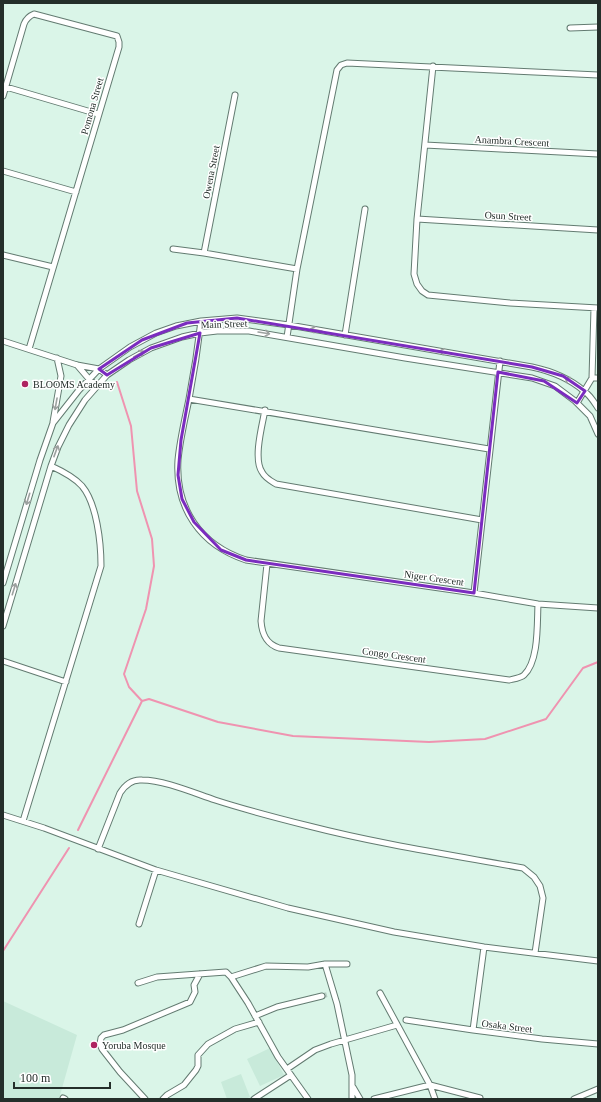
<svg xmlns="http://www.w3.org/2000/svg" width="601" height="1102" viewBox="0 0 601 1102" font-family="'Times New Roman',serif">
<rect width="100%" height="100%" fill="#daf5e8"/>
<path fill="#c8eada" d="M3,1001L77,1035L59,1099H3Z
M270,1048L284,1075L260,1086L247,1059Z
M241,1074L250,1097L245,1099H227L221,1082Z"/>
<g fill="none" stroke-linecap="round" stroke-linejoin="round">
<path stroke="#ef93b0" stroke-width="2" d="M117,382L131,426L137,491L152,539L154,566L146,609L124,674L129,687L142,701
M78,830L142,701L149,699L218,722L293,736L429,742L485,739L546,719L583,668L598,662
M3,951L69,848"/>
<path stroke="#b6cdc2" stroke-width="5" stroke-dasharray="5 2.5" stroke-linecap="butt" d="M322,996L329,994"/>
<defs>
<path id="street" d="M570,28L598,27
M433,66L417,219L414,274L417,284L422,291L428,295L510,303L598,308
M6,87L98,114
M3,96L24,24C26,19 29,16 34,14L117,36L119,42V47L29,349
M425,145L598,154
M3,171L76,192
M417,219L598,230
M173,249L204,253L297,269
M204,253L235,95
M3,255L53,267
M201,321C198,347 194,373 189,399C185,419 180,439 178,460C175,508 200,545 246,560L474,593L538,604L598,608
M345,335L365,209
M287,337L297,269L337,70L341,65L347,63L598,75
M3,341L77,365L99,369L107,375
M77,365L89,379L97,386
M592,378H598
M189,399L489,449
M577,403L592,378L594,308
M265,410C262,426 253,459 262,472C265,478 271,481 276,484L482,520
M53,422L61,376L57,358
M267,564L261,621C262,634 266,644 279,648L509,680C513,679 521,678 524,675C539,661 537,624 538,604
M3,583L40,460L53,423L79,390L99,369L130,347L156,333L176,326L201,321L237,318L289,325L532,367C551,371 569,378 584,391C590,395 594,402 598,408
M474,593L500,361
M3,626L51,466L58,447L69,425L85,400L107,375L129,360L151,348L182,337L200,333L217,331H249L405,358L532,378L555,386L575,401L590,416L598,434
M3,661L66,682
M3,815L44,828L156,870L288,908L394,932L484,947L598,961
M23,821L101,566C101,543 97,504 82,486C74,477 62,471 51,466
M98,849L120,793C125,785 132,779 142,780C164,780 194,793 215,800C246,810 277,818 309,826C379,844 451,855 523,868L534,877L540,886L543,898L535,953
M139,924L156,870
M484,947L473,1030L542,1039L598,1044
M325,964L337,1004L352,1075V1099
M231,977L266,966L308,967L325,964H347
M138,983L157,977L226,972L231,977L248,1003L278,1057L308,1099
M380,993L430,1085L435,1099
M255,1016L277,1007L322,996
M406,1020L473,1030
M287,1069L315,1050L331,1044L397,1025
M353,1087L360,1099
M63,1098L65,1099
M145,1099L120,1072L102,1049L100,1044L101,1038L104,1035L123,1030L190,1002L195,992L194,985L200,974
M163,1099L167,1095L184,1085L196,1070L198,1066V1055L208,1044L235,1029L259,1022
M254,1099L291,1075
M374,1099L430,1085L480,1098
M574,1099L598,1089"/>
</defs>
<use href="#street" stroke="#637b71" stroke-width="7"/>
<use href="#street" stroke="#fff" stroke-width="5"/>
</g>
<defs><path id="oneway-shaft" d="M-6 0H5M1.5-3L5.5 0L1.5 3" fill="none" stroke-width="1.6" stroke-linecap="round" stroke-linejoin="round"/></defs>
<g stroke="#9ca19f">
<use href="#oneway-shaft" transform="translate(316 330) rotate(-170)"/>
<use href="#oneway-shaft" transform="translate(264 333) rotate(9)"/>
<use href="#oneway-shaft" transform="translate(445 352) rotate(-171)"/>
<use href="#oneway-shaft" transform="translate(139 354) rotate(-29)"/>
<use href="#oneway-shaft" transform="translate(570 381) rotate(-147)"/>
<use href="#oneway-shaft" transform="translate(56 404) rotate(100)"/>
<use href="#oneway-shaft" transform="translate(56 451) rotate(-70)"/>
<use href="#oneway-shaft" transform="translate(28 499) rotate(107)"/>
<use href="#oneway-shaft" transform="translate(14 589) rotate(-73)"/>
</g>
<path fill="none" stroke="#7b2cbf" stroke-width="3" stroke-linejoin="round" d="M237,318L532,367L563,376L585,391L577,403L544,381L498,372L474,593L246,560L221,550L194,522L182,499L178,475L181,440L200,333L151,348L107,375L99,369L142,340L187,323Z"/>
<g fill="#af2361" stroke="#fff" stroke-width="1.5">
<circle cx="25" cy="384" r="4"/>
<circle cx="94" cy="1045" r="4"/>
</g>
<g text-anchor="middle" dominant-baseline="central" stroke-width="3" stroke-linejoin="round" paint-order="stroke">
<g font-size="10" fill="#242e2a" stroke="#fff">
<text transform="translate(92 106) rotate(-74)">Pomona Street</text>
<text transform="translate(512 141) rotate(3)">Anambra Crescent</text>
<text transform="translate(211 172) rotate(-79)">Owena Street</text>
<text transform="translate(508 216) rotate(3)">Osun Street</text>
<text transform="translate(224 324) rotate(-2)">Main Street</text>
<text transform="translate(434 578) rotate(8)">Niger Crescent</text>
<text transform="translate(394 655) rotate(8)">Congo Crescent</text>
<text transform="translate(507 1026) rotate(7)">Osaka Street</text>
</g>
<g font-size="10" fill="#242e2a" stroke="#fff" text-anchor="start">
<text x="33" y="384">BLOOMS Academy</text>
<text x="102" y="1045">Yoruba Mosque</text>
</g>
</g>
<rect width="601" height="1102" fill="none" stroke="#242e2a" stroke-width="8"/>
<path d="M14 1082v6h96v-6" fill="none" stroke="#242e2a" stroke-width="2"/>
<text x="20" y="1082" font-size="12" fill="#242e2a" stroke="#ffffff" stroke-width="3" paint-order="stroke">100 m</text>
</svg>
